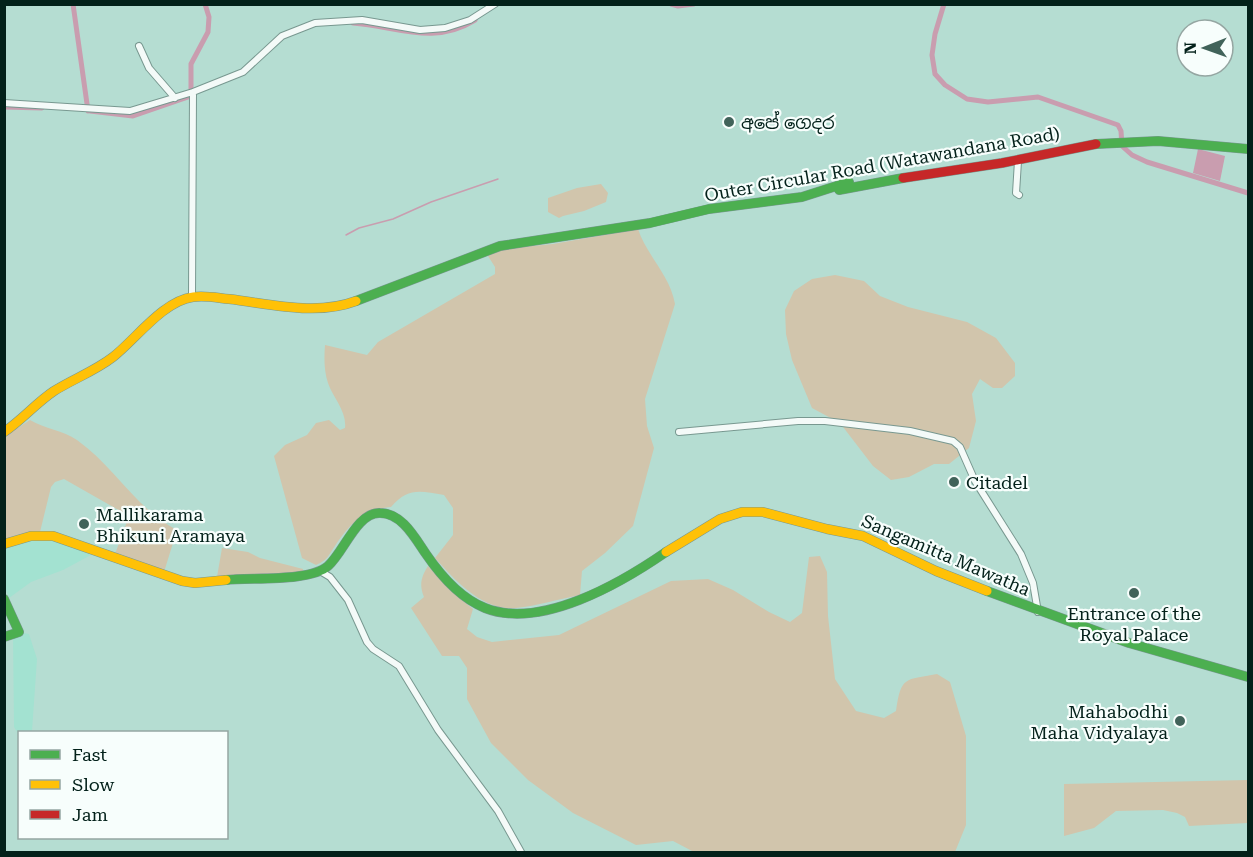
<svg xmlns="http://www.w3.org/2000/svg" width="1253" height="857" viewBox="0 0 1253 857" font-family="'Roboto Serif','Noto Sans Sinhala',serif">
<rect width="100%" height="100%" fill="#b5ddd2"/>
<path fill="#a3e2d1" d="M39,539H53L91,555L63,570L31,582L9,598L5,588L4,547Z
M19,632L29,634L37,659L32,731L20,732L19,735L14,727L13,635Z"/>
<path fill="#d1c5ac" d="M601,184L608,193L606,202L584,211L563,216L559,218L548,212V198L577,188Z
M638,229C647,256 670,275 675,304L645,399L647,426L654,448L633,526L605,553L582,571L580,595C559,599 537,606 516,608C482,611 455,580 435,558L453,535V508L444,495C420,491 408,487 391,507C363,509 350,524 335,546C328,556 328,560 316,565L302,558L274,456L285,445L307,435L316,423L329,420L340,430L345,428C347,411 333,398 328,383C324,371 324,358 325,345L367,355L378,342L495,274V267L488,256L499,249L553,244Z
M835,275L864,281L880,296L908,307L967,322L996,338L1015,363V376L1002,388H993L980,379L972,394L976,421L969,448L949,464H934L909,477L891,480L873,466L840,423L812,408L792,360L786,334L785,310L794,291L812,279Z
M30,420C45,429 63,430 77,440C115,467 135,508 177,530L164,572L115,554L129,516L64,479L55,482L51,487L40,532L5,539V436Z
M222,548L248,552L260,558L303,569V572L217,577Z
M820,556L827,572L828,616L835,679L856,711L884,718L896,711C901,676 905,680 937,674L950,682L966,736V825L955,852H694L673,841L636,845L573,813L528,780L491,743L467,699V668L459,656H442L411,608L424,597C419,585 421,577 428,566L450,590L473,609L467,629L477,637L492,642L559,635L671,581L708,579L733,590L769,612L790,622L802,613L809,557Z
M1248,780V823L1189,826L1185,817L1177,813L1163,810L1116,811L1094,828L1064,836V784Z"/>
<path fill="#c99daf" d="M1198,149L1225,156L1220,181L1193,173Z"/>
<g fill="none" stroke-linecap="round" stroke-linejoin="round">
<path stroke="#c99daf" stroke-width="1.5" d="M346,235L359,228L393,219L431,202L498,179"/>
<path stroke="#c99daf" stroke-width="5" d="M73,4L88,111
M671,4L678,6L694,4
M944,4L935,34L932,55L935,74L945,85L967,99L988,102L1038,97L1118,125L1121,131L1122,146L1132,155L1147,162L1248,193
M353,23C397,26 433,46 475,20
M194,93L191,89V64L208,32L209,17L205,4
M4,107L42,108
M90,111L133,116L194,95"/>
<defs>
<path id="street" d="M139,46L149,68L175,98
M4,103L130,111L193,92
M1018,161L1016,193L1019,195
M192,297L193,92L243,72L282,36L315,23L362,20L420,30L445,28L470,20L495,4
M679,432L798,421H825L910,431L953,441L960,447L975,481L1021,554L1033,583L1038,612
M320,571L330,577L348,600L367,642L373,649L399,666L438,730L498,811L521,852"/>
<path id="fast" d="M1096,144L1158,141L1248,149
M356,301L500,246L650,223L709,209L802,197L849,182L839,190L903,178
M226,580C251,577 310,582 328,566C344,552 357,512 380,513C402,513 415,538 426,554C441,576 460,598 485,608C541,630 621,583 666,552
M987,591L1129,643L1248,677
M4,599L19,632L4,637"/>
<path id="slow" d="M4,432C22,420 36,403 54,391C73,379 95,371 113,357C136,339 163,301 193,297C205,295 218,298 229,299C272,304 316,316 356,301
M4,544L31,536H53L182,581L195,583L226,580
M666,552L720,519L742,512H763L827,529L863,536L936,571L987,591"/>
<path id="jam" d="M903,178L1002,163L1096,144"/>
</defs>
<use href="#street" stroke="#789890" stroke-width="8"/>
<use href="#fast" stroke="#789890" stroke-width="10"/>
<use href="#slow" stroke="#789890" stroke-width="10"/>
<use href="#jam" stroke="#789890" stroke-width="10"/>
<use href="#street" stroke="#f4faf8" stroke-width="6"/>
<use href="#fast" stroke="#4caf50" stroke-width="9"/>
<use href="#slow" stroke="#ffc107" stroke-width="9"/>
<use href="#jam" stroke="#c62828" stroke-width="9"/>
</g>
<g fill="#41635a" stroke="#f7fefc" stroke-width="2">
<circle cx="729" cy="122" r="6"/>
<circle cx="954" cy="482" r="6"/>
<circle cx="84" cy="524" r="6"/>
<circle cx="1134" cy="593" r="6"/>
<circle cx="1180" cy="721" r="6"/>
</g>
<g text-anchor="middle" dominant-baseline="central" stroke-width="4.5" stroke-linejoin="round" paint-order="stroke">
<g font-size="18" fill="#03211a" stroke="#f7fefc" text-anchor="start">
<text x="741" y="122">අපේ ගෙදර</text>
<text x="966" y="482">Citadel</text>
<text x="96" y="514">Mallikarama<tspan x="96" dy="21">Bhikuni Aramaya</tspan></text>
<text x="1134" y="613" text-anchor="middle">Entrance of the<tspan x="1134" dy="21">Royal Palace</tspan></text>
<text x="1168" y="711" text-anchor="end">Mahabodhi<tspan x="1168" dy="21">Maha Vidyalaya</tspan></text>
</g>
<g font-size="18" fill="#03211a" stroke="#f7fefc">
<text transform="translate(882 164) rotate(-10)">Outer Circular Road (Watawandana Road)</text>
<text transform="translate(946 555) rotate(23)">Sangamitta Mawatha</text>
</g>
</g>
<rect width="1253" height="857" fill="none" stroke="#03211a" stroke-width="12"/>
<rect x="18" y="731" width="210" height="108" fill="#f7fefc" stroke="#95a6a2" stroke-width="1.5"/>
<rect x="30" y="750" width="30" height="9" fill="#4caf50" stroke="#95a6a2" stroke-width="1.5"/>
<text x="72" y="761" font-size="18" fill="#03211a">Fast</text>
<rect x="30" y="780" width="30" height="9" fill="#ffc107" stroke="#95a6a2" stroke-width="1.5"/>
<text x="72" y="791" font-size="18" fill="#03211a">Slow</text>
<rect x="30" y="810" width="30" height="9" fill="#c62828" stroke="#95a6a2" stroke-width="1.5"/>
<text x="72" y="821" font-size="18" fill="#03211a">Jam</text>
<g transform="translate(1205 48) rotate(269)"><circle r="28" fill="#f7fefc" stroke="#95a6a2" stroke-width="1.5"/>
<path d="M0-4.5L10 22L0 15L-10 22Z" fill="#41635a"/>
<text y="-9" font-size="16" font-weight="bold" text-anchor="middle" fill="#03211a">N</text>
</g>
</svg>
